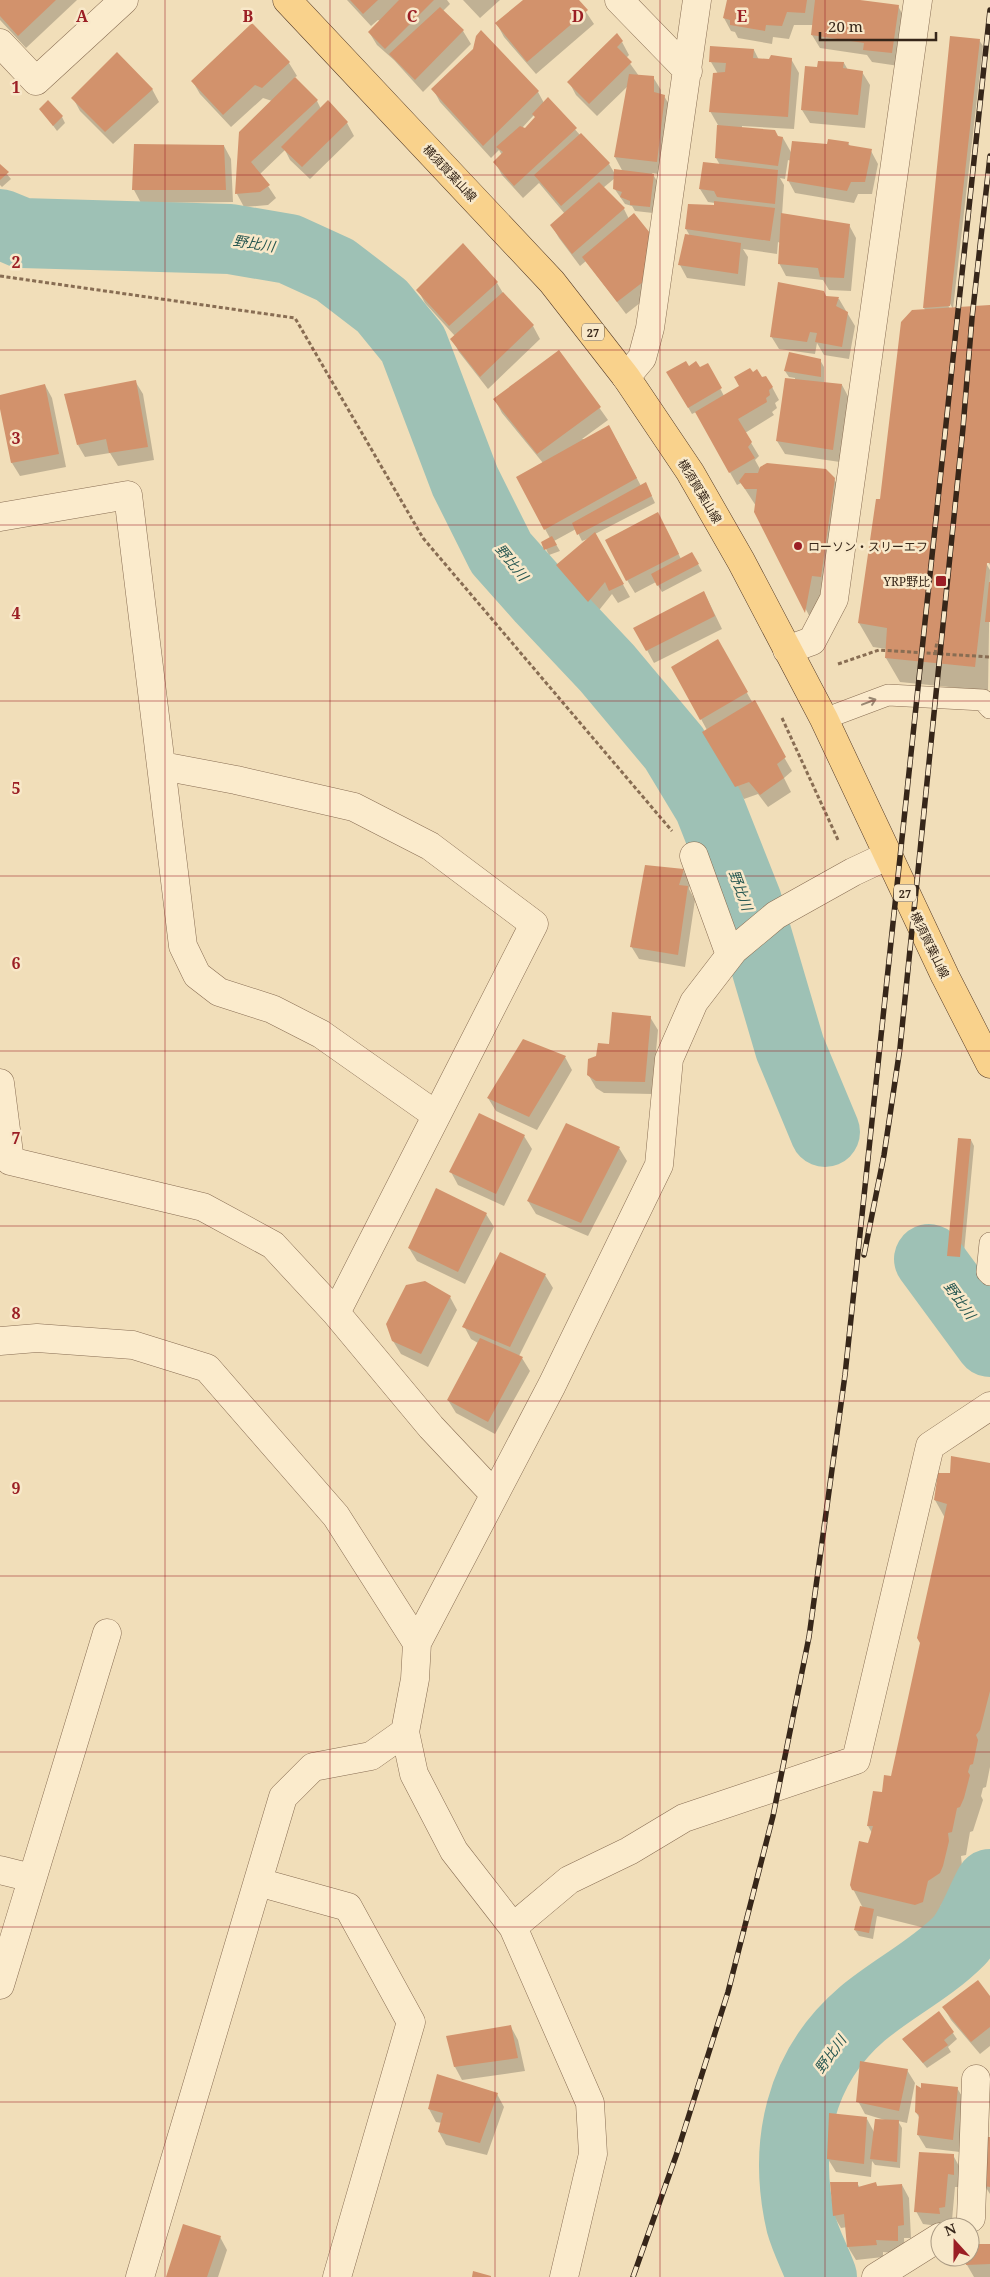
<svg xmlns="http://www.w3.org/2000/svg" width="990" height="2277" viewBox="0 0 990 2277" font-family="'Noto Serif','Noto Sans JP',serif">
<rect width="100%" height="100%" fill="#f1deb9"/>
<path fill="#0003" fill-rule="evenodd" d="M0,0H77L26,48L0,20Z
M347,0H447L450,4L442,12L463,31L471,44L423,92L394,60L377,45L369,32L380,21L378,20L371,26Z
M463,0H500L480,18Z
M525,0H578L594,24L536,74L504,37L497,24Z
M728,0H850L898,6L905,19L899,66L872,62L867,55L820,48L812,35L813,25H794L789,39L773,37L772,44L738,38L735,32L731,31L724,18Z
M252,25L289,63L297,76L294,78L317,101L321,109L347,123L354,136L310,179L290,160L285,150L260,174L276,198L268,205L244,207L237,194L240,133L272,101L263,98L231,127L200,94L193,82Z
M951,38L979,40L983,46L953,309L990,306V565L985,557L983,558L990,570L988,691L900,682L886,658L887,649L873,647L859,623L881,500L926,311L924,308ZM948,300L953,309H950L946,301Z
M622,42L629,55L626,58L639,76L653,77L661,90V95L664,96L672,109L664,175L652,173L657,181L653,213L635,211L632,206L625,204L614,188L615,178L603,188L624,209L629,219L650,295L626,314L586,261L580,266L559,238L552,226L565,214L539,183L523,198L502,175L495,162L502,155L499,150L491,158L440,102L433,89L538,92L544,103L548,99L580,135L609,164L615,174L623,172L615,157L628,86L597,116L576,95L569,82ZM534,115L536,118L525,130L522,128Z
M754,50L759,60L791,59L799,73L794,129L742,126V128L783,138L792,154L848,143L850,146L871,151L878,164L872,194H858L854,203L795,193L788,180L791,161L788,160L785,179L780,178L784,185L782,215L849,225L856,238L851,291L829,290L823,280L786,276L779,263L780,243L778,242L777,254L743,249L748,257L745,286L687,278L680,265L690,236L686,229L716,206L715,203L708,202L700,189L720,165L716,158L718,125L710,111L718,74L711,62Z
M844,63L848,70L862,72L870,85L865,128L810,123L802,110L818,69Z
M152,89L159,102L113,144L80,111L73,98Z
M41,109L62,117L65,123L57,131Z
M135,145L224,146L231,159L233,202L141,203L134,190Z
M0,166L11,179L2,187L0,185Z
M497,283L503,293L533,326L540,339L488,389L459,352L452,339L455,336L425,303L418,290Z
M827,297L839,299L855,326L849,359L824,355L817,343L815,354L779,349L771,336Z
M559,351L608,420L582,439H616L641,486L649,490L655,503L595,534L630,597L618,603L612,594L596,614L565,578L557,565L590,538L582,541L576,529L554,541L560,551L549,555L546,549L550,538L545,529L543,463L502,413L495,400Z
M790,354L820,360L824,367V383L842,385L849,398L840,462L785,454L777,441L795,381V378L789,377L785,371Z
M708,365L724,396L741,386L752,373L772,387L779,400L775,403L777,408L772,412L774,415L745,433L759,456L755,460L760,469L834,479L845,498L816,629L756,512V506L741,483L737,485L696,412L692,414L668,373L689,368L700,369Z
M135,381L143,394L154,460L118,466L110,453L85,457L78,445Z
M45,385L52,398L66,467L20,476L12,463L0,396Z
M665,527L681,559L692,554L702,571L662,592L656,582L635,593L627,580Z
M704,592L722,629L654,663L647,650Z
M717,641L792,771L784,778L791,792L768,807L758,794L744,799L711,745L707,730L701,719Z
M683,870L690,883L689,889L695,900L685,967L639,959L631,946Z
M650,1017L658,1030L652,1094L604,1093L596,1088L588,1074L597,1057Z
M565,1057L572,1070L537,1130L496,1111L488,1098Z
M524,1136L532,1149L504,1206L458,1185L451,1172Z
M959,1139L971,1140L974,1146L963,1263L952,1262L949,1256Z
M619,1148L627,1161L588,1236L536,1214L528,1201Z
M486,1214L494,1227L465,1284L417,1261L409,1248Z
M545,1275L553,1288L519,1356L522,1358L530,1371L495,1434L456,1413L448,1400L478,1343L471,1339L464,1326Z
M450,1297L457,1310L428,1367L401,1354L393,1341Z
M990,1464V1767L986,1787L983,1788L981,1796L983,1800L973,1831L970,1832L966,1855L961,1856L962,1866L956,1890L953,1897L941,1905L936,1925L929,1929L877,1916L873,1939L859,1936L855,1930L863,1908L853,1889L872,1833L868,1826L892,1778L922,1644L945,1518L935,1500L952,1474Z
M990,1998V2046L980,2054L951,2020L944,2008Z
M939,2013L957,2039L948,2047L951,2052L927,2068L903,2040Z
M511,2027L518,2040L525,2071L462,2080L455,2067L448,2037Z
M907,2070L915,2083L907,2123L898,2121L902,2128L900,2168L875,2165L872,2161L871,2177L836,2172L828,2159L867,2119L874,2132L888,2121L865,2114L858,2101Z
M957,2088L965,2101L960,2152L926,2148L918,2135L920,2119L916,2112Z
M497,2094L504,2107L487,2155L446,2145L439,2132L442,2123L436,2122L429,2109Z
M990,2139V2194L985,2186Z
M953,2155L960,2168V2187H955L952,2220L946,2221V2227L923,2224L916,2211Z
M857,2183L860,2188L876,2184L878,2187L902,2185L909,2198L911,2238H904L905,2254L883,2252V2257L856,2260L848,2247L847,2227L841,2228L834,2216Z
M220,2237L227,2250L218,2277H167Z
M970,2245H990V2277H974L967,2265L966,2257H970Z"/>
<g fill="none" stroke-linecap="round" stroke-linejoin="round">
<path stroke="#9ec1b5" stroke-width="70" d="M0,224L22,233L230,239L289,249L335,270L382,306L413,344L465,481L501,553L541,598L607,668L674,748L709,806L747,902L790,1048L825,1132
M929,1259L990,1342
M822,2277C816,2260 806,2242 801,2224C783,2146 799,2068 862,2014C893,1988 930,1970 959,1941C971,1928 981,1900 990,1884"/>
</g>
<path fill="#d2926c" d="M0,0H56L18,36L0,16Z
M350,0H378L363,14Z
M399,0H434L385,49L368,32Z
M523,0H579L588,10L527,62L495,23Z
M727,0H807L805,13L787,12L782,26L766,25L765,31L730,25V20L723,18Z
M815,0H860L899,5L892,53L863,50L864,43L811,35Z
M440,7L464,30L415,80L389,54Z
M252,23L290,62L262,88L255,85L223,115L191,81Z
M481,30L539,91L483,146L431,89L473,49L476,36Z
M617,33L623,41L617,47L632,62L589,104L567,82Z
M950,36L980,39L950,306L923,308Z
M710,46L754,49L753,58L769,59L771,55L792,58L788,117L709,112L713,73L725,72L726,63L709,62Z
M117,52L153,89L105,132L71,98Z
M818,61L844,62L843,68L863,71L858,115L801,110L805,66L817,67Z
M629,74L654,76V92L665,95L657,162L614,157Z
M295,77L318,100L251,162L270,185L260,192L235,194L239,132Z
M548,97L577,128L514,186L493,162L503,152L496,147L520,126L525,128L535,117L532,114Z
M48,100L63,116L53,126L39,109Z
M328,100L348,122L302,167L281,147Z
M717,125L775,130L778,136L783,137L778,166L715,158Z
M581,133L610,163L561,206L534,175Z
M828,139L849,142L848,145L872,149L865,182H851L847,191L787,181L792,141L827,144Z
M134,144L224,145L226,190H132Z
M703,162L778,170L775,204L717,197L714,191L699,189Z
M0,164L9,172L0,180Z
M614,169L654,174L650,207L630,205V201L620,197L622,192L613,189Z
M599,182L625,208L572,254L550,225Z
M714,201L775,208L770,241L685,229L688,204L714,205Z
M634,213L650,233L643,282L617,302L582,257Z
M781,213L850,224L844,278L820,277L818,268L778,264Z
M685,234L741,243L738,274L678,265Z
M463,243L498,282L449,326L416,290Z
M778,282L824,291L826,296L839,297L836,306L848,312L842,347L815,342L817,333L810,332L807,342L770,337Z
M503,292L534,325L480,377L450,339Z
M990,305V563H987L975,667L885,658L887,628L858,623L876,499H880L901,322L912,310Z
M559,350L601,407L537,454L493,399Z
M789,352L821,359V377L784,371Z
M686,361L689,366L696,361L700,367L708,363L722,388L688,408L666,372Z
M750,368L753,372L757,369L762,377L766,376L773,387L769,390L770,395L766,398L767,402L738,419L752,442L748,447L755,458L729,473L695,412L739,386L734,377Z
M785,378L842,384L833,450L776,441Z
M136,380L148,447L109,453L106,439L77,445L64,394Z
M45,384L59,454L11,463L0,409V395Z
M609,425L637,478L544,530L516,477Z
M767,463L826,469L835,478L821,577L812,576L805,613L754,512L757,489H745L739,481L745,473H758L760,467Z
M646,482L652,496L577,535L572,523Z
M658,512L679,554L626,581L605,540Z
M595,532L624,584L609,591L605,582L588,602L556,565Z
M552,536L557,545L544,550L541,542Z
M692,552L699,564L657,586L651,574Z
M989,582H990V622H985Z
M704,591L715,616L646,651L633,628Z
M718,639L748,692L700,720L671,667Z
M755,700L786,757L777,764L784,778L760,795L749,782L735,787L702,732Z
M645,865L684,869L679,885L688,886L678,955L630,947Z
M612,1012L651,1016L645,1082L596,1081L587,1075L588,1059L596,1056L598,1043L609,1044Z
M523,1039L566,1056L529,1117L487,1098Z
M479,1113L525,1135L496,1194L449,1172Z
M566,1123L620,1147L581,1223L527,1201Z
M958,1138L971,1139L960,1257L947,1256Z
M436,1188L487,1213L458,1272L408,1248Z
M500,1252L546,1274L510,1347L462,1327Z
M425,1281L451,1296L421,1354L392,1341L386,1324L406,1285Z
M480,1338L523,1357L488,1422L447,1400Z
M951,1456L990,1463V1691L980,1730L976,1735L978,1740L973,1764L970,1765L968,1772L970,1775L964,1798L960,1807L957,1808L952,1832L948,1833L949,1841L943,1866L940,1873L928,1881L923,1902L915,1905L852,1890L850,1885L859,1841L868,1843L873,1826H867L873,1791L882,1792L884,1775L891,1776L920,1643L917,1638L947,1504L934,1500L938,1473H950Z
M860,1906L874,1909L869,1933L854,1930Z
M978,1980L990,1996V2027L971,2042L942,2007Z
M939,2011L954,2032L944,2040L948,2045L923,2063L902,2039Z
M511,2025L518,2058L454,2067L446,2036Z
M860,2061L908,2069L899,2111L856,2102Z
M437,2074L498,2093L480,2143L438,2132L443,2113L428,2109Z
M921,2083L958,2087L953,2140L917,2135L919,2115L915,2112L916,2085L921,2088Z
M829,2113L867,2117L864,2164L827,2159Z
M875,2119L899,2120L897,2162L870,2159Z
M987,2137H990V2187L984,2186Z
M919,2152L954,2154V2175L948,2174L945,2207L939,2208L940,2214L914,2212Z
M830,2182H858V2187L876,2182L877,2186L902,2184L904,2225L898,2226V2241L876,2240L877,2245L847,2247L844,2214L833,2216Z
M183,2224L221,2236L207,2277H166Z
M970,2244H990V2264L966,2265L965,2257H970Z
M473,2271L491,2276V2277H472Z"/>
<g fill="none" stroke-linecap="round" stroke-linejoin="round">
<defs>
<path id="service" d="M824,719L888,695L983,700L990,708
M990,1243L987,1272L990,1275"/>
<path id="minor" d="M619,0L688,71
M0,43L36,81L124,0
M626,377L642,358L650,328L697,0
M0,517L128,495L183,946L197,975L219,992L272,1009L321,1034L436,1115
M787,650L812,641L834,599L918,0
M162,766L236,780L354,807L430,846L534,924L336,1313
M694,856L730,955
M0,1083L10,1161L203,1207L273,1245L336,1313L431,1427L494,1494
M0,1341L37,1338L133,1345L207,1368L336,1516L417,1643
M0,1870L32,1878
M258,1882L348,1907L411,2022L337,2277
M513,1927L569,1880L629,1851L684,1818L856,1760L930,1446L990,1406
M0,1985L107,1633
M971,2218L976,2079
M140,2277L283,1797L313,1767L371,1756L405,1732
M564,2277L593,2154L590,2103L513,1927L454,1851L414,1774L405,1732L415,1679L417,1643L552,1385L659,1165L669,1059L694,1002L734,950L776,915L853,872L887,856
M876,2277L940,2237"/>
<path id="primary" d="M287,0L552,282L626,377L690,472L741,561L824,719L945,976L990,1064"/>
</defs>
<use href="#service" stroke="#886d53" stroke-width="22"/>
<use href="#minor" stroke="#886d53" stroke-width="29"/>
<use href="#primary" stroke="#553b28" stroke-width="29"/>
<path stroke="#886d53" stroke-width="3" stroke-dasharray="4 2.5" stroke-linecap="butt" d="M0,276L295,318L423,538L672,831
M935,654L937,641
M838,664L879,650L990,657
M782,718L839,842"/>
<use href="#service" stroke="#fbebcc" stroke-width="21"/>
<use href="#minor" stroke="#fbebcc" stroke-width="28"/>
<use href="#primary" stroke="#f9d28c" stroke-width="28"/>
<defs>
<path id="rail" d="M864,1255L884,1155L900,1048L963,428L972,318L990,156
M633,2277L677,2153L728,1992L773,1816L809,1637L845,1375L990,10"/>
</defs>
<use href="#rail" stroke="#362619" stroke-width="5.5"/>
<use href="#rail" stroke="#f8e8c9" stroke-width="4" stroke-dasharray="11" stroke-linecap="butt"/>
</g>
<defs><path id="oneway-shaft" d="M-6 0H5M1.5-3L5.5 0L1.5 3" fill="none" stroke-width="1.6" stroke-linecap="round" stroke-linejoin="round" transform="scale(1.25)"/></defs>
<use stroke="#988872" href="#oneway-shaft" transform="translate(869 702) rotate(-21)"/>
<path fill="none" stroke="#9b1f25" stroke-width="1" stroke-opacity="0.55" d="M165,0V2277M330,0V2277M495,0V2277M660,0V2277M825,0V2277M0,175H990M0,350H990M0,525H990M0,701H990M0,876H990M0,1051H990M0,1226H990M0,1401H990M0,1576H990M0,1752H990M0,1927H990M0,2102H990"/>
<g fill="#9b1f25" stroke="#f8e8c9" stroke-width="2">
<circle cx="798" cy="546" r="5"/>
<rect x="935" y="575" width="12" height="12" rx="2.5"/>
</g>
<g text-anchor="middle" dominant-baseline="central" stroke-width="5" stroke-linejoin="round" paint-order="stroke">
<g fill="#f8e8c9" stroke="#70604e" stroke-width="1">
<rect x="582" y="323.5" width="22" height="17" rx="4"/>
<rect x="894" y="884.5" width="22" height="17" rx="4"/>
</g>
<g font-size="11" font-weight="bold" fill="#362619">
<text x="593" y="332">27</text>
<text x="905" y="893">27</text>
</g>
<g font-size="12" fill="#362619" stroke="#f8e8c9">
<text transform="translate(450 173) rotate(47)">横須賀葉山線</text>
<text transform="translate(700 491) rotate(59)">横須賀葉山線</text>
<text transform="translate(930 945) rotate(64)">横須賀葉山線</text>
</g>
<g font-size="12" fill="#362619" stroke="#f8e8c9" text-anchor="start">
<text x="808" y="546">ローソン・スリーエフ</text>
<text x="930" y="581" text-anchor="end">YRP野比</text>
</g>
<g font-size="14" font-style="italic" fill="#275751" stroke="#f8e8c9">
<text transform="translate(254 243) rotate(9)">野比川</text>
<text transform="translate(512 562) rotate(51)">野比川</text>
<text transform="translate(741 890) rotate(70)">野比川</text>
<text transform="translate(960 1300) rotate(54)">野比川</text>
<text transform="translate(830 2054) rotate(-54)">野比川</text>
</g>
</g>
<g font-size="16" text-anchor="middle" font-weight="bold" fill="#9b1f25" stroke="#f8e8c9" stroke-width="5" stroke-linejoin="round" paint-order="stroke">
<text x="82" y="22">A</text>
<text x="248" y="22">B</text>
<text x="412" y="22">C</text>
<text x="578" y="22">D</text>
<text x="742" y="22">E</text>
<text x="16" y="93">1</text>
<text x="16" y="268">2</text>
<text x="16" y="444">3</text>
<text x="16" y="619">4</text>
<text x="16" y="794">5</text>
<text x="16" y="969">6</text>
<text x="16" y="1144">7</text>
<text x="16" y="1319">8</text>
<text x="16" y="1494">9</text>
</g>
<g transform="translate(955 2242) rotate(339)"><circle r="24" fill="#f8e8c9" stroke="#aa9a83"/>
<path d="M0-4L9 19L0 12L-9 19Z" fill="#9b1f25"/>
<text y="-8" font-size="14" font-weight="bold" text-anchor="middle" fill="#362619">N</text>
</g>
<path d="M820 32v8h116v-8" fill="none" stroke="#362619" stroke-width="2.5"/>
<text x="828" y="32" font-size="15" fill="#362619" stroke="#f8e8c9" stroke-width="4" paint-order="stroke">20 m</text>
</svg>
